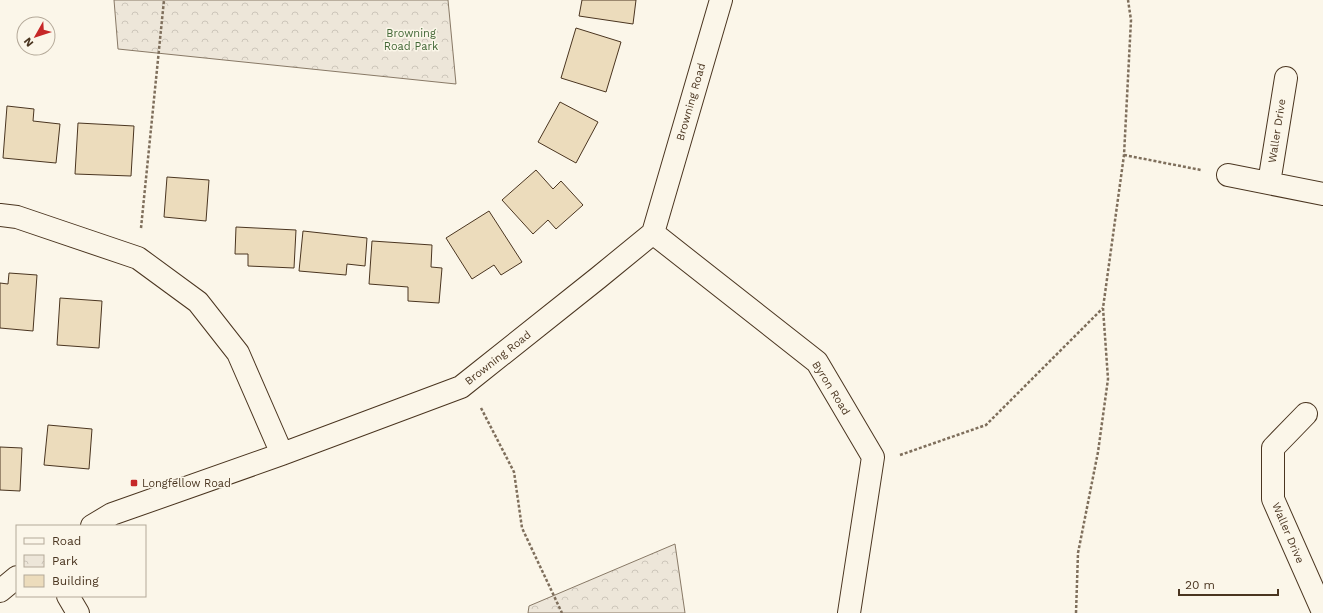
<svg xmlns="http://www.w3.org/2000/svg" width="1323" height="613" viewBox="0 0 1323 613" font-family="'Work Sans',sans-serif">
<defs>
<pattern id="park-crowns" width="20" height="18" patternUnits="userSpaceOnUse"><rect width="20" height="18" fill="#ede6d9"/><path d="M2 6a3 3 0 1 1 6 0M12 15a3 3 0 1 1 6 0" fill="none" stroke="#cdc6ba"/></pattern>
</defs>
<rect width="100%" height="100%" fill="#fbf6e9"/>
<path fill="url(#park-crowns)" stroke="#887966" d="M114,0H448L456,84L118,49Z
M675,544L685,613H528L529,606Z"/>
<path fill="#ecdcbc" stroke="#4a3520" d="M582,0H636L633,24L579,16Z
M576,28L621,42L606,92L561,78Z
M560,102L598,122L576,163L538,142Z
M7,106L34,109L33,121L60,124L56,163L3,158Z
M78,123L134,126L131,176L75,174Z
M536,170L553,189L561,181L583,205L556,229L548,220L533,234L502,200Z
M167,177L209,180L206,221L164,217Z
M489,211L522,262L501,275L494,265L472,279L446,238Z
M236,227L296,230L294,268L248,266V254H235Z
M303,231L367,238L365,266L347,264L346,275L299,271Z
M372,241L432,245L431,267L442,268L439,303L408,301V287L369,284Z
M9,273L37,275L33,331L0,328V283L8,284Z
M60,298L102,301L99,348L57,345Z
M48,425L92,429L89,469L44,465Z
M0,447L22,448L20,491L0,490Z"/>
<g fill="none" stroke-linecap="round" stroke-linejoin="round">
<defs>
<path id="minor" d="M1228,175L1323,194
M1269,183L1286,78
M0,215L17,217L138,258L198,302L238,353L282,454
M653,233L817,362L873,457L849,613
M1306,414L1273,448V499L1323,612
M92,526L112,514L282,454L461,387L598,278L653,233L721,0
M0,591L17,577
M68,596L78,613"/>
</defs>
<use href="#minor" stroke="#4a3520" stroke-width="24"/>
<path stroke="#7f6f5c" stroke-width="2.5" stroke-dasharray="3 2" stroke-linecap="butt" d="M1124,155L1201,170
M141,228L164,0
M481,408L514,472L522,528L562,613
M900,455L986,425L1103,308
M1076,613L1078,553L1098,452L1108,379L1103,308L1124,155L1131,20L1128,0"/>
<use href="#minor" stroke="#fbf6e9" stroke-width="22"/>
</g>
<rect fill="#c62828" stroke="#fbf6e9" stroke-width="1.5" x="130" y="479" width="8" height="8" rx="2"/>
<g text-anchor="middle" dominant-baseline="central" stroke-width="3" stroke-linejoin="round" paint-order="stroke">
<g font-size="11" fill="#436837" stroke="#fbf6e9">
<text x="411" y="33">Browning<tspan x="411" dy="13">Road Park</tspan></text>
</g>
<g font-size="11" fill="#4a3520" stroke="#fbf6e9">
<text transform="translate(691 102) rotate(-74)">Browning Road</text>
<text transform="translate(1277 131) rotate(-81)">Waller Drive</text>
<text transform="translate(498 358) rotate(-38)">Browning Road</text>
<text transform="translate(831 388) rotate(58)">Byron Road</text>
<text transform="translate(1288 533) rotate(67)">Waller Drive</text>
</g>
<g font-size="11" fill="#4a3520" stroke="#fbf6e9" text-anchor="start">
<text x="142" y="483">Longfellow Road</text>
</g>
</g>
<rect x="16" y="525" width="130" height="72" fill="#fbf6e9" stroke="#b4a999"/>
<rect x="24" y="538" width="20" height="6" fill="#fbf6e9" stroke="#b4a999"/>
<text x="52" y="545" font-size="12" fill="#4a3520">Road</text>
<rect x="24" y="555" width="20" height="12" fill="url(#park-crowns)" stroke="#b4a999"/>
<text x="52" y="565" font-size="12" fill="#4a3520">Park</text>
<rect x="24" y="575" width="20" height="12" fill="#ecdcbc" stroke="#b4a999"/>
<text x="52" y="585" font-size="12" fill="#4a3520">Building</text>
<g transform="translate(36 36) rotate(231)"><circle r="19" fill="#fbf6e9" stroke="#b4a999"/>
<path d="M0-3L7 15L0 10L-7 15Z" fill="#c62828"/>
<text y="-6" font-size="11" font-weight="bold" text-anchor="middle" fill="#4a3520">N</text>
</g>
<path d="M1179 589v6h99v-6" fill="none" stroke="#4a3520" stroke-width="2"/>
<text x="1185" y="589" font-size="12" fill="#4a3520" stroke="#fbf6e9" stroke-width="3" paint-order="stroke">20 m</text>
</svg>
